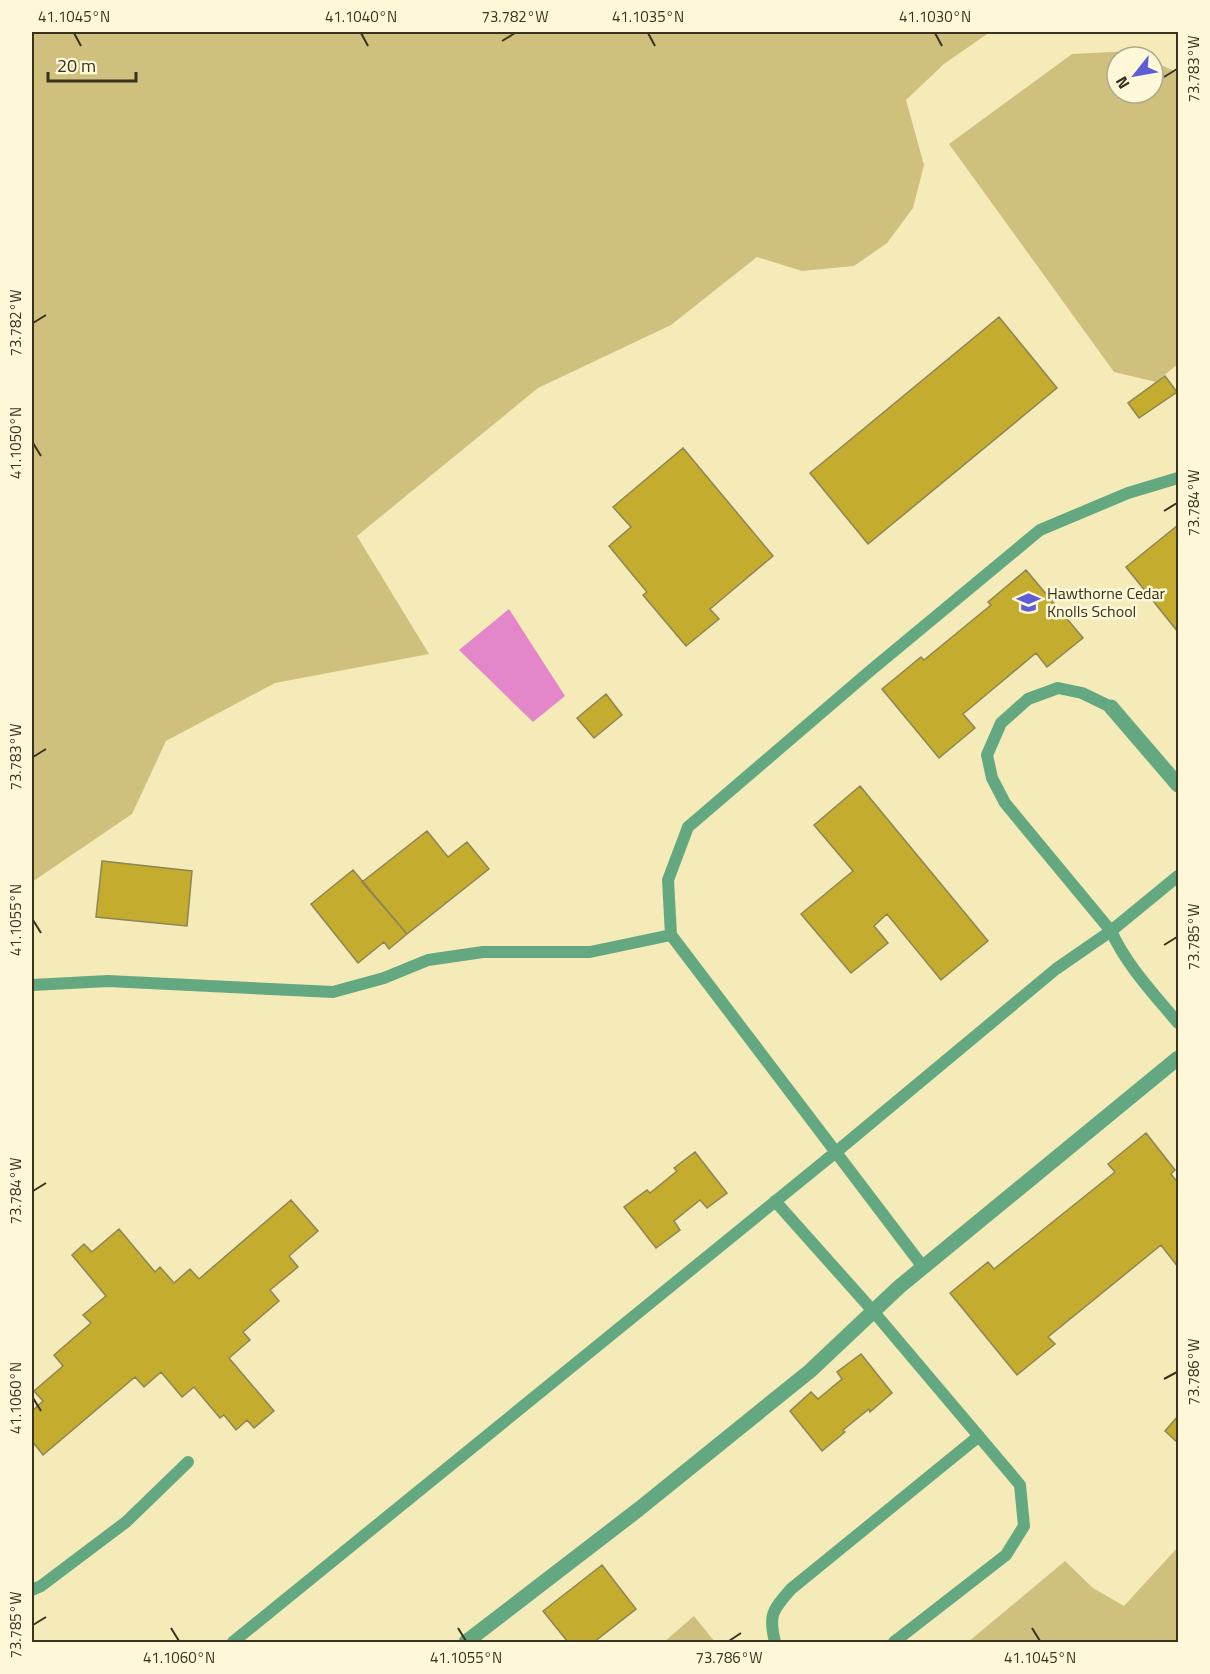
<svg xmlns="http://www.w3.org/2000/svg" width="1210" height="1674" viewBox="0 0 1210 1674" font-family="'Titillium Web',sans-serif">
<rect width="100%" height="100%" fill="#f5ebb8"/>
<path fill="#cfc17d" d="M32,32H990L944,64L906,100L924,165L913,208L887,243L854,266L802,271L757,257L671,325L538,388L357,536L429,654L275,683L166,741L132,814L32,882Z
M1131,51L1144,57H1117V93H1153V61L1178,73V364L1156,382L1114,372L949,144L1072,54Z
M1178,1547V1642H968L1065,1561L1093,1588L1124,1606Z
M694,1616L715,1642H664Z"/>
<path fill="#e487ca" d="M509,609L565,696L533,722L459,650Z"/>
<path fill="#c3ac2e" stroke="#8e8555" stroke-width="1.5" d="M999,317L1057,388L868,544L810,473Z
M1165,376L1177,392L1139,418L1128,403Z
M683,448L773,556L710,609L719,619L686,646L643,595L647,592L609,546L631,527L613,507Z
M1178,525V632L1126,567Z
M1026,570L1083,638L1047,667L1036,653L963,714L975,728L939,758L882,689L921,657L924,660L991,605L988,602Z
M606,694L622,715L594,738L577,718Z
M860,786L988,941L941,980L887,914L874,926L888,943L851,973L801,914L853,871L814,825Z
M427,831L448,857L467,842L489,869L407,934L362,882Z
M102,861L192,871L187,926L96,917Z
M353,870L407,934L389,949L384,942L358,963L311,904Z
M1146,1133L1175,1170L1171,1174L1178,1183V1267L1161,1245L1048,1337L1055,1344L1017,1375L950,1293L988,1262L994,1269L1115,1172L1108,1164Z
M695,1152L727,1193L707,1208L700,1200L674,1221L680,1230L656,1248L624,1207L647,1190L650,1193L677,1171L674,1168Z
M291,1200L318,1231L289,1256L298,1267L270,1290L279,1301L243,1332L250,1340L229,1358L274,1411L254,1428L247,1420L236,1430L224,1415L220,1418L194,1387L182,1397L161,1372L144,1387L135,1377L43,1455L32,1441V1411L43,1401L34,1391L63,1366L54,1355L91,1323L83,1315L106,1296L72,1255L84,1244L92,1252L119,1229L155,1272L160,1267L174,1283L190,1269L199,1279Z
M861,1354L892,1393L870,1412L869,1409L843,1430L845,1432L822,1451L790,1411L811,1392L818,1399L842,1379L837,1372Z
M1178,1416V1443L1165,1431Z
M602,1565L636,1609L594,1642H568L543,1611Z"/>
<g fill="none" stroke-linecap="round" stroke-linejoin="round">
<path stroke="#64a882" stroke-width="12" d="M1111,707L1082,693L1058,688L1028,699L1001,723L987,755L992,778L1005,803L1111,931C1127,966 1154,994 1178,1023
M32,985L108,981L333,992L384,978L428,960L483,952H590L671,935
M775,1201L873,1311L1020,1485L1024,1526L1006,1555L894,1642
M923,1267L671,935L668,880L688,827L870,671L1040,530L1128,493L1178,478
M32,1590L41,1586L126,1522L188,1462
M233,1642L836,1152L1056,969L1111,931L1178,876
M775,1642C768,1614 773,1610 791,1589L979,1436"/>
<path stroke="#64a882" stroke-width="15" d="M1111,707L1178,785
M466,1642L639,1509L810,1371L899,1287L1178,1058"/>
</g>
<path fill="none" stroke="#37331f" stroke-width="2" d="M74,33L81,46M361,33L368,46M648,33L655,46M935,33L942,46M502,41L515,33M1164,77L1177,69M33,323L46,315M33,443L41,456M1164,511L1177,503M33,757L46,749M33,920L41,933M1164,945L1177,937M33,1191L46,1183M1164,1379L1177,1372M33,1398L41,1411M33,1625L46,1617M171,1628L179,1641M458,1628L466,1641M1032,1628L1040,1641M729,1641L741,1633"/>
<defs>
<symbol id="school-bare" viewBox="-9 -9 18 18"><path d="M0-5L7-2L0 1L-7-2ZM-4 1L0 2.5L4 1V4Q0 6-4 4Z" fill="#5d5ed6" stroke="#fef8d9" stroke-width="2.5" paint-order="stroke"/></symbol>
</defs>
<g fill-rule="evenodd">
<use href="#school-bare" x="1012" y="586" width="33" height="33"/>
</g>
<g text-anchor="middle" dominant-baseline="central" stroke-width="5" stroke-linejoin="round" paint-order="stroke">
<g font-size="16" fill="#37331f" stroke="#fef8d9" text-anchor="start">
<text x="1047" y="593">Hawthorne Cedar<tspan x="1047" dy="18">Knolls School</tspan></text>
</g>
</g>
<rect width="1210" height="1674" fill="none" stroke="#fef8d9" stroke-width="66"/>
<g transform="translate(1135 75) rotate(239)"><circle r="28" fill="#fef8d9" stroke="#aea98f" stroke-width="1.5"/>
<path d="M0-4.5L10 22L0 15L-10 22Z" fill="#5d5ed6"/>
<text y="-9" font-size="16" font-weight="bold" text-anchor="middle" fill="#37331f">N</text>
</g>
<path d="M48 72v9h88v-9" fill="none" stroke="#37331f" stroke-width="3"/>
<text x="57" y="72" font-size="18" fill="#37331f" stroke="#fef8d9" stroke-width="4.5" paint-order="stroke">20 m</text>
<rect x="33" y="33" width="1144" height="1608" fill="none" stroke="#37331f" stroke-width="2"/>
<g font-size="15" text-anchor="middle" fill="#37331f">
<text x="74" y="22">41.1045°N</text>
<text x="361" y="22">41.1040°N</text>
<text x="515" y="22">73.782°W</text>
<text x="648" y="22">41.1035°N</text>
<text x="935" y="22">41.1030°N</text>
<text transform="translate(1194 69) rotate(-90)" y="5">73.783°W</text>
<text transform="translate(16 323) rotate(-90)" y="5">73.782°W</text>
<text transform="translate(16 443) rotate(-90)" y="5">41.1050°N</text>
<text transform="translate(1194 503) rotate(-90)" y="5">73.784°W</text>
<text transform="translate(16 757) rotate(-90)" y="5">73.783°W</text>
<text transform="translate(16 920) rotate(-90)" y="5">41.1055°N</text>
<text transform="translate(1194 937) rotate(-90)" y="5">73.785°W</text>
<text transform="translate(16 1191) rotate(-90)" y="5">73.784°W</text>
<text transform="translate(1194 1372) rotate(-90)" y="5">73.786°W</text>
<text transform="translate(16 1398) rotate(-90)" y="5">41.1060°N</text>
<text transform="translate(16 1625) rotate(-90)" y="5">73.785°W</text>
<text x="179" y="1663">41.1060°N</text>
<text x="466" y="1663">41.1055°N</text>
<text x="729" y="1663">73.786°W</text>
<text x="1040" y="1663">41.1045°N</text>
</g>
</svg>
